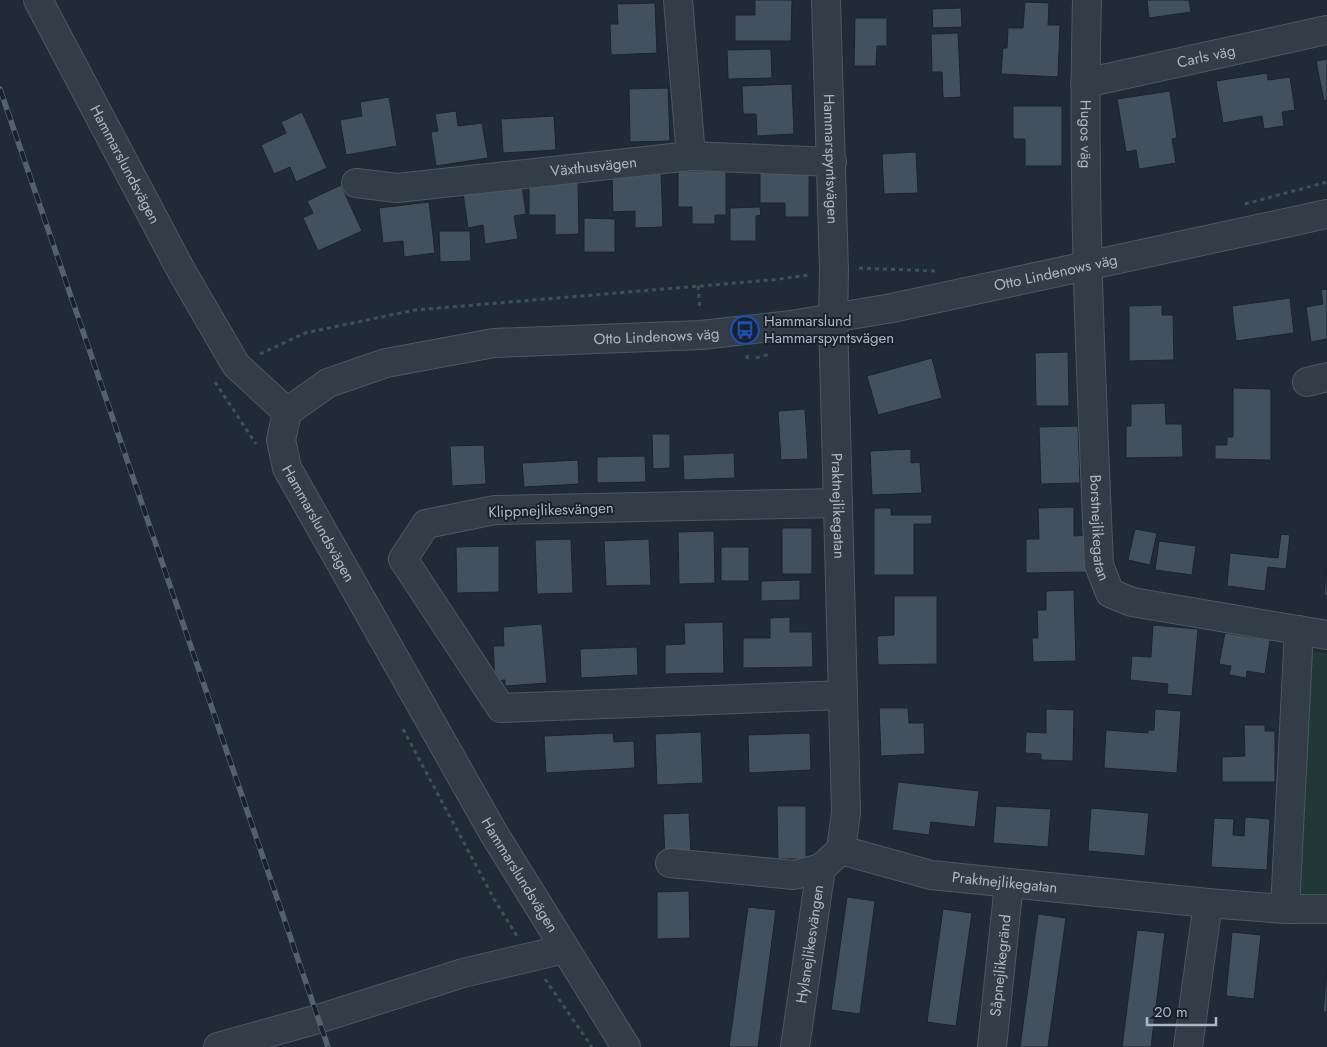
<svg xmlns="http://www.w3.org/2000/svg" width="1327" height="1047" viewBox="0 0 1327 1047" font-family="Jost,sans-serif">
<rect width="100%" height="100%" fill="#202b37"/>
<path fill="#223738" d="M1309,651L1327,653V896L1300,897Z"/>
<path fill="#43515f" stroke="#1b242e" d="M755,0H792L791,41H735V15H755Z
M1147,0H1189L1191,12L1149,18Z
M1025,2L1049,3L1048,25H1060L1058,77L1001,74L1003,48H1007L1008,28H1023Z
M655,3L657,53L611,55L610,24H618L617,4Z
M961,8L962,27L933,28L932,9Z
M855,18H887V46H877L876,66H854Z
M958,33L961,97L943,98L942,72H932L931,34Z
M771,49L772,78L728,79L727,50Z
M1327,59V100L1324,101L1316,61Z
M1267,73L1268,80L1290,77L1295,110L1282,112L1284,126L1264,129L1262,116L1223,123L1216,81Z
M792,84L794,134L757,136L756,114H743L742,86Z
M668,88L670,141L630,142L629,89Z
M1170,91L1177,138L1172,139L1176,163L1139,169L1136,150L1126,152L1117,99Z
M389,97L397,146L346,155L340,120L362,116L360,102Z
M1013,106H1062V166H1025V139H1013Z
M456,111L458,126L482,123L488,158L436,166L431,132L438,131L435,114Z
M302,112L327,168L296,182L290,167L274,174L261,145L286,133L281,122Z
M554,116L556,150L503,153L501,119Z
M916,152L918,193L884,194L882,154Z
M809,167V217H785V203H760V168Z
M678,171H726V215H715V224H692V207H678Z
M661,172L663,227L635,228V211L613,212L612,174Z
M578,182L579,234L555,235V215H529V183Z
M341,185L362,231L318,251L303,218L313,213L307,201Z
M522,185L526,214L514,216L518,239L485,244L483,225L468,228L463,193Z
M429,202L435,253L404,257L403,241L383,243L379,208Z
M760,207L761,215L756,216V241H730V208Z
M584,218L615,219V252H584Z
M439,231H470L471,261L440,262Z
M1327,289V339L1311,342L1306,307L1323,304L1321,290Z
M1290,298L1294,333L1236,341L1232,306Z
M1162,305V315H1173L1174,360L1129,361V306Z
M1068,352L1069,406H1036L1035,353Z
M932,358L942,398L878,415L867,376Z
M1233,388L1271,389V460L1215,459V445H1227V437H1233Z
M1165,403L1166,424H1182L1183,457L1126,458V426H1131V404Z
M805,409L808,459L781,460L778,411Z
M1078,426L1080,483L1041,484L1039,427Z
M652,434H670V468L653,469Z
M484,445L486,484L452,486L450,446Z
M911,449V463L920,462L922,493L872,495L870,451Z
M734,453L735,478L684,480L683,455Z
M645,456L646,482L597,483V457Z
M578,460L579,484L524,487L522,463Z
M1074,507V536L1090,535L1091,572L1026,573V539H1039L1038,508Z
M874,508H891V515H932V524H914V575H874Z
M782,528H812V574H782Z
M1135,529L1157,533L1150,565L1128,560Z
M714,531L715,583L679,584L678,532Z
M1281,534L1290,535L1286,569L1268,567L1265,591L1227,586L1230,553L1278,558Z
M571,539L573,593L537,594L535,540Z
M649,539L651,585L606,586L604,541Z
M1159,541L1196,546L1192,575L1155,570Z
M499,546V592L457,593L456,547Z
M721,547H749V581H721Z
M1327,569V596L1324,595Z
M800,580V600L761,601V581Z
M1074,590L1076,661L1033,662L1032,638H1038L1037,610H1046V591Z
M894,596H937V664L878,665L877,636L894,635Z
M790,617V632H812L813,667L743,668V638H770V618Z
M723,622L724,673L665,674V645L685,644L684,623Z
M542,624L547,683L505,686V680L495,681L493,646H504L503,627Z
M1153,625L1198,629L1192,696L1167,694L1168,684L1130,680L1132,656L1151,657Z
M1225,633L1270,640L1265,674L1247,671L1246,678L1229,675L1231,666L1219,664Z
M637,647L638,675L581,678L580,649Z
M879,708H908L909,723H924L925,754L881,756Z
M1046,709L1074,710L1073,761L1041,760V754L1025,753L1026,732L1046,733Z
M1155,709L1181,711L1177,773L1104,768L1106,730L1148,733V730H1154Z
M1244,725H1265V731H1275V782H1222V757L1245,756Z
M701,732L703,783L657,785L655,734Z
M613,733L614,742L634,741L635,768L546,773L544,736Z
M810,733L811,770L749,773L748,735Z
M898,782L979,791L975,827L931,822L929,835L892,830Z
M777,806H806V859H778Z
M996,806L1051,809L1048,847L993,843Z
M1091,808L1149,813L1145,856L1088,851Z
M689,813L691,853L665,855L663,814Z
M1245,817L1270,819L1267,870L1211,867L1214,818L1234,819L1233,835L1244,836Z
M689,891L690,938L657,939V892Z
M847,897L875,901L860,1014L831,1010Z
M748,907L776,910L758,1047H729Z
M943,909L972,913L956,1026L927,1022Z
M1038,914L1066,918L1048,1047H1020Z
M1137,930L1165,933L1151,1047H1122Z
M1232,932L1261,935L1254,999L1226,996Z
M1327,968V1012H1323Z"/>
<g fill="none" stroke-linecap="round" stroke-linejoin="round">
<defs>
<g id="minor">
<path id="s1" d="M38,0L182,272L236,365L287,412"/>
<path d="M678,0L691,156"/>
<path id="s2" d="M826,0L834,271L833,317L846,812L841,850L931,875L1208,903L1285,909H1327"/>
<path id="s3" d="M1087,0C1082,189 1091,377 1099,565L1110,593L1132,602L1327,635"/>
<path id="s4" d="M1085,83L1327,30"/>
<path id="s5" d="M356,183L397,188L691,156L832,162"/>
<path d="M1307,382L1327,377"/>
<path id="s6" d="M287,412L328,383L386,363L494,343L701,335L791,325L892,308L1327,214"/>
<path id="s7" d="M287,412L281,440L287,468L493,832L626,1047"/>
<path d="M838,503L495,510L426,524L403,559L501,708L843,695"/>
<path d="M670,863L794,875L821,868"/>
<path d="M1285,909L1299,630"/>
<path d="M218,1047L318,1019L463,973L565,949"/>
<path id="s8" d="M795,1047L821,868L841,850"/>
<path id="s9" d="M992,1047L1009,883"/>
<path d="M1188,1047L1208,903"/>
</g>
</defs>
<use href="#minor" stroke="#4e5863" stroke-width="30"/>
<path stroke="#3c5353" stroke-width="3" stroke-dasharray="4 4" stroke-linecap="butt" d="M1245,204L1327,182
M859,268L935,271
M698,286L700,310
M260,354L305,333L415,310L771,280L810,275
M747,355L748,362
M756,358L770,354
M215,382L256,444
M403,729L494,899L517,936
M545,979L592,1047"/>
<use href="#minor" stroke="#333d48" stroke-width="28"/>
<defs>
<path id="rail" d="M0,89L328,1047"/>
</defs>
<use href="#rail" stroke="#55616f" stroke-width="5.5"/>
<use href="#rail" stroke="#19222c" stroke-width="4" stroke-dasharray="11" stroke-linecap="butt"/>
</g>
<defs>
<symbol id="bus-ring" viewBox="-11 -11 22 22"><circle r="9.5" fill="#19222c" stroke="#1a4fb4" stroke-width="1.5"/><path d="M-5-6H5V4H4V6H2V4H-2V6H-4V4H-5ZM-3.5-4V0h7V-4ZM-3.5 1.2v1.5H-2V1.2ZM2 1.2v1.5H3.5V1.2Z" fill="#1a4fb4"/></symbol>
</defs>
<g fill-rule="evenodd">
<use href="#bus-ring" x="729" y="314" width="32" height="32"/>
</g>
<g text-anchor="middle" dominant-baseline="central" stroke-width="4" stroke-linejoin="round" paint-order="stroke">
<g font-size="15" fill="#adb8c5" stroke="#19222c">
<text stroke="none"><textPath href="#s4" startOffset="124">Carls väg</textPath></text>
<text stroke="none"><textPath href="#s3" startOffset="134">Hugos väg</textPath></text>
<text stroke="none"><textPath href="#s2" startOffset="159">Hammarspyntsvägen</textPath></text>
<text stroke="none"><textPath href="#s1" startOffset="186">Hammarslundsvägen</textPath></text>
<text stroke="none"><textPath href="#s5" startOffset="239">Växthusvägen</textPath></text>
<text stroke="none"><textPath href="#s6" startOffset="789">Otto Lindenows väg</textPath></text>
<text stroke="none"><textPath href="#s6" startOffset="384">Otto Lindenows väg</textPath></text>
<text stroke="none"><textPath href="#s2" startOffset="506">Praktnejlikegatan</textPath></text>
<text transform="translate(551 510) rotate(-2)">Klippnejlikesvängen</text>
<text stroke="none"><textPath href="#s7" startOffset="121">Hammarslundsvägen</textPath></text>
<text stroke="none"><textPath href="#s3" startOffset="528">Borstnejlikegatan</textPath></text>
<text stroke="none"><textPath href="#s7" startOffset="526">Hammarslundsvägen</textPath></text>
<text stroke="none"><textPath href="#s2" startOffset="1018">Praktnejlikegatan</textPath></text>
<text stroke="none"><textPath href="#s8" startOffset="104">Hylsnejlikesvängen</textPath></text>
<text stroke="none"><textPath href="#s9" startOffset="82">Såpnejlikegränd</textPath></text>
</g>
<g font-size="15" fill="#adb8c5" stroke="#19222c" text-anchor="start">
<text x="764" y="321">Hammarslund<tspan x="764" dy="17">Hammarspyntsvägen</tspan></text>
</g>
</g>
<path d="M1147 1017v8h69v-8" fill="none" stroke="#adb8c5" stroke-width="2.5"/>
<text x="1154" y="1017" font-size="15" fill="#adb8c5" stroke="#19222c" stroke-width="4" paint-order="stroke">20 m</text>
</svg>
